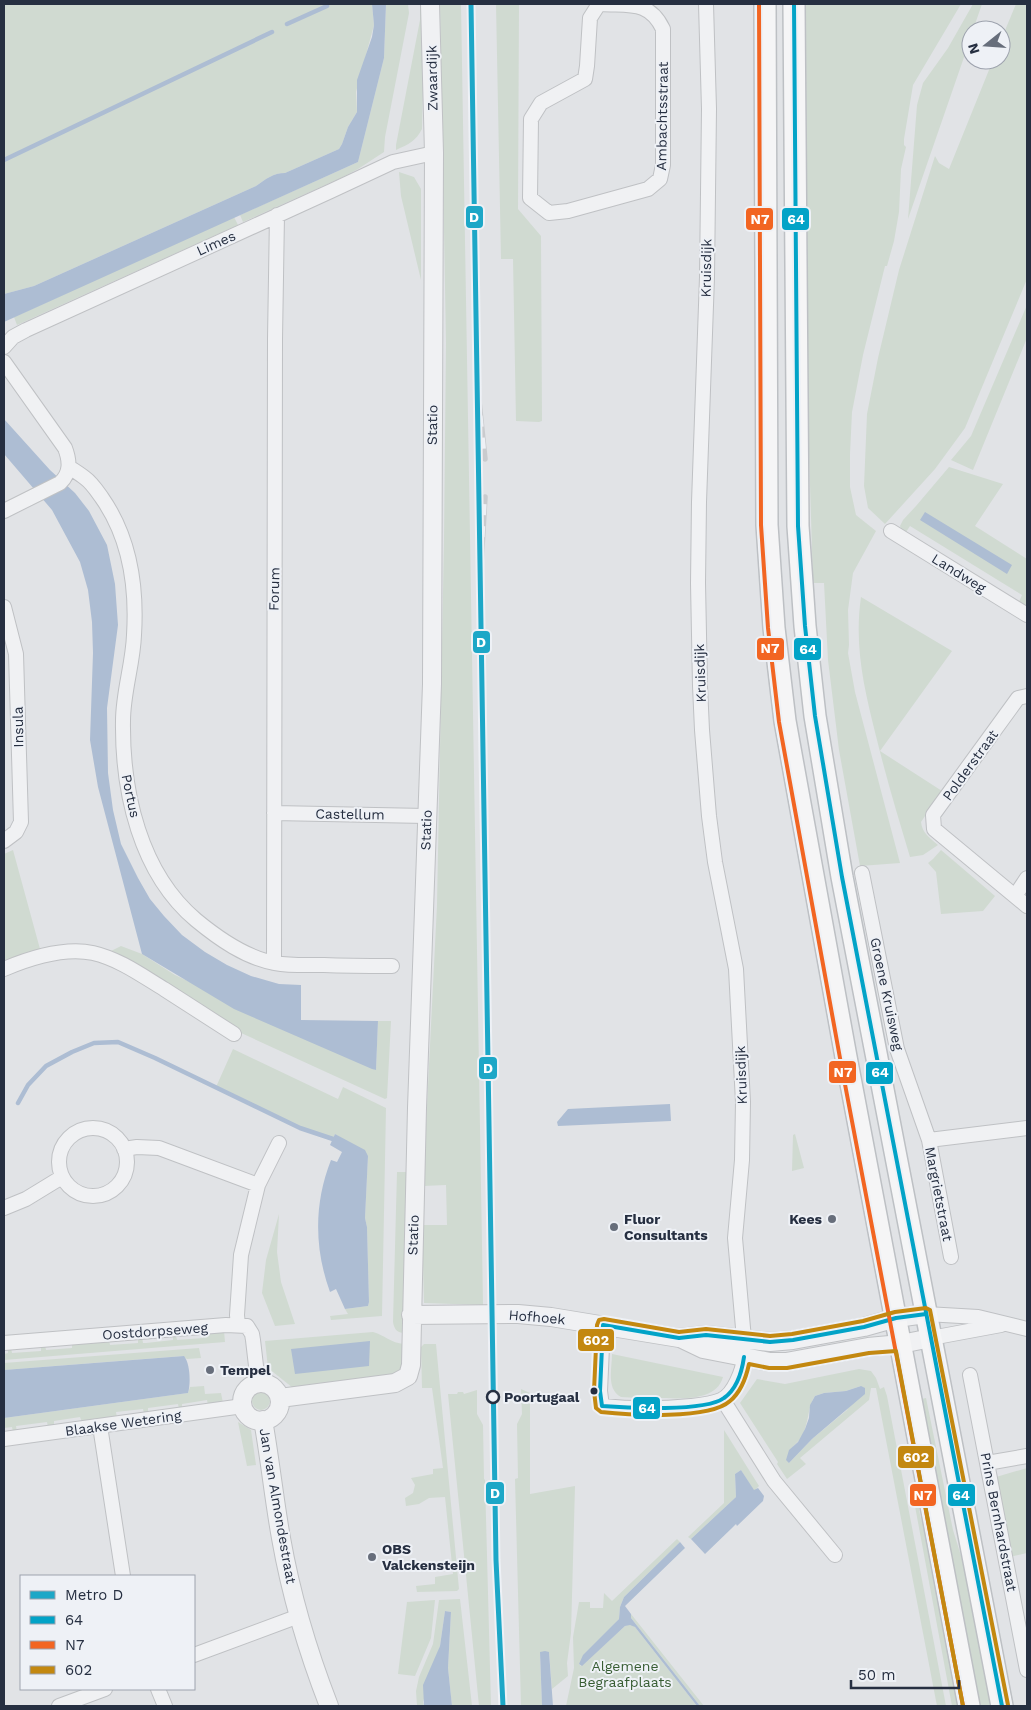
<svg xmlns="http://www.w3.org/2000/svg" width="1031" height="1710" viewBox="0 0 1031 1710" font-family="'Work Sans',sans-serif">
<rect width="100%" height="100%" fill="#e1e3e6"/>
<path fill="#d0dad1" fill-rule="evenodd" d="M4,4H372L374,25L356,92L357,112L348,127L342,144L339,149L285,173C273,173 266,179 256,186L34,286L4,294Z
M386,4H408L409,13L385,137L384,152L358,169L343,177L243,222L240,215L358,162L384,58Z
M420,4H425L422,129C416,141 409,144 396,150V145L420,20Z
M440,4H461L483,1305L424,1303L422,1225H447L446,1185L423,1186L437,905L444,540L446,343Z
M496,4H519L518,209L541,236L542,421L539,422L516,421L513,259H501Z
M806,4H961L913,85L904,139V145L906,147L901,169L899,212L894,241L887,266H885L863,355L852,412L850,454V487L856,515L876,531L853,573L848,610L849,645L848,653L855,692L900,863L860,866L839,750L828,660L824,583H813L807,386Z
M973,4H982L973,30H971V37L908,219L917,105L923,83L948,48Z
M1016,4H1027V279L965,428L935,469L885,524L868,508L864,486L867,414L878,358L899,270L935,156L939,163L949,169L993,60H1001V40Z
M399,172L414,177L421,189V280L401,196Z
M234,217L238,225L17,325L14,317Z
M1027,305V338L973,470L951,460L971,436Z
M949,467L1003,484L975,526L1027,559V610L1018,604L1022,595L910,526L904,535L900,526L903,520L916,506Z
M861,597L952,651L880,751L942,791L921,822C922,833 930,838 938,845L923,855L910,857C898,817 886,777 876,736C864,688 854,646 861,597Z
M13,850L40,949L4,961V854Z
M941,850L995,896L983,911L941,914L936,872L928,863L933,859Z
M121,946L142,954L175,975L376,1070L378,1021H391L387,1098L385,1099L239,1032L240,1030L109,952Z
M233,1049L338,1099L343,1087L386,1108L382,1316L331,1320L330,1316L348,1314L345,1309L368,1306L369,1302L367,1227L365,1218L368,1156L335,1134L333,1139L300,1128L216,1087Z
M795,1134L804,1168L792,1171L793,1135Z
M397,1172H407L403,1333C396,1332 394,1328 393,1322Z
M279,1214L277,1252L281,1282L295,1324L275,1326L262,1293L266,1260Z
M224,1331L225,1342L4,1360V1354L8,1353V1348H11L12,1353L41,1351V1345H45L46,1350L72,1348V1343L109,1340L110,1345L138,1343V1338L142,1337L143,1343H146L173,1340V1335H176L177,1340L203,1338V1333Z
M373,1332C384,1335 391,1343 404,1344L403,1366L397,1375L293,1388L268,1368L265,1341Z
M424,1344H436L459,1589L457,1591L417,1592L416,1586L435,1584V1577L453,1574L445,1497L429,1498L419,1504L406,1506L405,1498L413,1493L415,1485L411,1478L433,1474V1469L443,1468L432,1388H422L421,1347Z
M199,1348L201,1358L187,1359L183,1356L4,1370V1363Z
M612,1354L723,1377C716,1403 677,1398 656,1398C644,1397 632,1398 621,1397C606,1389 612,1369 612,1354Z
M859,1369L871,1371L876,1378L880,1389L884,1387L887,1396L946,1706H937L876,1388H871L869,1400L800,1458L806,1464L787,1479L777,1464L778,1462L740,1403L757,1379L785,1384ZM861,1386L847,1410L812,1439L789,1463C786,1446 797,1447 803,1434C809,1421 808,1405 815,1396L824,1393L846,1391Z
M204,1386L205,1394L221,1393L223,1403L208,1405L207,1400L182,1404V1409H179L178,1404L148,1408V1413L144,1414L143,1409L116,1412L117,1418L82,1422L80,1417L54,1421V1426L48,1427L47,1422L16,1426L17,1432H13L12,1427L4,1428V1418L188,1393L190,1387Z
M521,1389L530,1393V1494L575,1486L571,1633L567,1663L568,1676L552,1689L549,1652H540L542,1706H521L515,1479L518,1478L517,1424L522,1414Z
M477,1390V1414L483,1425L484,1479L485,1480L491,1706H479L448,1394H457L458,1392H463L464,1394Z
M252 1401a9 9 0 1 1 18 0a9 9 0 1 1-18 0Z
M926,1398L953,1530L970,1585L993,1706H979L921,1399Z
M238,1422L251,1430L256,1465L247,1466Z
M724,1430L759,1486L754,1491L741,1470L735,1474L736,1497L691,1539L688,1537L724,1503Z
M1027,1468V1553L1010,1557L996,1477Z
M916,1489L920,1515L932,1552L963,1706H952L912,1490Z
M677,1539L680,1542L624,1597L620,1607L619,1619L579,1664L581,1666L625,1626L630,1624L635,1627L697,1706H566L574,1668L573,1637L579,1602H590V1608H603L604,1593L612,1601Z
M460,1599L472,1706H452L448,1668L451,1612L445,1611L440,1646L423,1702L424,1706H417L416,1691L419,1677L433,1644L439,1600Z
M435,1600L431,1638L415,1676L398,1674L407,1602Z
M631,1614L704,1706H700L631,1618Z"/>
<path fill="#adbdd3" d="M372,4H386L384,58L358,162L4,322V294L34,286L256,186C266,179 273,173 285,173L339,149L342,144L348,127L357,112V80L372,37L374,25Z
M4,419L50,470L75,493L89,511L107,545L115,584L118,625L107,708L108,773L113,810L121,844L138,878L150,899L164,916L182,935L205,952L227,965L251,976L279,984L301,985V1020L378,1021L376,1070L372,1069L234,1009L142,954L98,787L90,740L93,653L92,622L88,590L80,562L52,510L4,454Z
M925,512L1012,565L1007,574L920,520Z
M670,1104L671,1121L558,1126L557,1122L568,1109Z
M335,1134L365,1150L368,1156L365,1218L367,1227L369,1302L368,1306L345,1309L336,1289L330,1292C314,1248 314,1203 331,1160L337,1162L342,1152L330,1145Z
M370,1341L369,1366L295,1374L291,1349Z
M184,1356C190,1363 191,1383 188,1393L4,1418V1370Z
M861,1386L865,1388V1394L812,1439L789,1463L786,1460L789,1450L798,1442L805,1429L809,1418L810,1405L815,1396L824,1393L846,1391Z
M741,1470L754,1490L758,1488L764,1496L763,1501L737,1526L736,1524L732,1528L705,1554L691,1539L736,1497L735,1474Z
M680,1542L685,1548L625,1606L631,1614V1618L700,1706H697L635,1627L630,1625L625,1626L582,1666L579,1664L583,1655L619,1619L620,1607L624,1597Z
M445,1611L451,1612L448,1668L452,1706H424L423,1685L440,1646Z
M545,1651L549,1652L553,1706H542L540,1652Z"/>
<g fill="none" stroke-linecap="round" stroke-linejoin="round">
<path stroke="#adbdd3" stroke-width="4.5" d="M287,24L327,6
M4,160L272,32
M18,1103L28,1085L46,1066L72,1052L94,1043L118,1042L155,1058L300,1128L333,1139"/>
<defs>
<path id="minor" d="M599,4L590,18L587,66L585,79L541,103L531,119L530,198L549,213L568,211L648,189L660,179L663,165V29C649,0 629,6 601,4
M706,4L709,109L707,277L699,502L698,583L700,686L702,730L709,816L715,862L736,969L743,1102L742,1160L735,1238L744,1339
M4,347L13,337L26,330L331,191L393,162L434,153
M4,362L65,448C70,461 71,473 60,483L4,511
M69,467C75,471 80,474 85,478C92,483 97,491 102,498C130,538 137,587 134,635C133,664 123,692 123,721C122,792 140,873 196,920C219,939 246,958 275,963C291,966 308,965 324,965C347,966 369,966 392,966
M891,531L1027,615
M4,607L16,654L21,822L16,832L4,841
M1027,696L1018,698L933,815L934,829L1027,906
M274,813L426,816
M862,873L897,1049L929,1140
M1015,896L1027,878
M274,963L275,339L277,215
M4,969C30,958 64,947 93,953C119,959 141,975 164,989C187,1004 211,1019 234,1034
M59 1162a34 34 0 1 1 68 0a34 34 0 1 1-68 0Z
M124,1149L137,1147L159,1148L258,1185
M4,1208L26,1199L62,1177
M951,1257L929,1140L1027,1128
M926,1314L978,1317L1027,1329
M238,1325L237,1315L241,1255L258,1185L279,1143
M603,1325L600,1391L602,1406C632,1409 661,1409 691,1406C701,1405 712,1404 721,1400C734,1394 743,1370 744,1357
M931,1338L1001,1325
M4,1343L226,1325L247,1326L252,1334L253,1340L258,1383
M970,1375L1027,1670
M723,1400L774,1481L835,1555
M100,1426L123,1576
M4,1439L243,1406
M987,1463L1027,1456
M194,1655L299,1616
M158,1689L165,1706
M59,1706L105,1689"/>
<path id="tertiary" d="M411,1315L518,1314L551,1317L679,1338L706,1335L770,1342L793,1340L864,1327L896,1318L926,1314
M680,1338L703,1349L770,1362H786L868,1347L901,1344L931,1338
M242 1402a19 19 0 1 1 38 0a19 19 0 1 1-38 0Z
M280,1398L395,1383L408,1376L411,1365L417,1108L432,684L434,153L430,4
M263,1420C270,1459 274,1499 281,1538C291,1595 308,1652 329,1706"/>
<path id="primary" d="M765,4L767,525L774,628L785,721L846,1057L969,1706
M794,4L798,526L805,626L815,716L842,877L1002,1706"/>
</defs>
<use href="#minor" stroke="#bfc1c4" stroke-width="16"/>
<use href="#tertiary" stroke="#bfc1c4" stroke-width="20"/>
<use href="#primary" stroke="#bdc0c4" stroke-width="24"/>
<use href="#minor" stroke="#f0f1f3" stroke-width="14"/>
<use href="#tertiary" stroke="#f0f1f3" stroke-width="18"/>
<use href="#primary" stroke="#f5f5f6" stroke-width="21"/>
<defs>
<path id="rail" d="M476,372L485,459
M480,581L485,497"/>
</defs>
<use href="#rail" stroke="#c9cbce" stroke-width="5.5"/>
<use href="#rail" stroke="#eef1f6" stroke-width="4" stroke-dasharray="11" stroke-linecap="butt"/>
<defs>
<path id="bus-1" d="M794,4L798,526L805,626L815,716L842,877L1002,1706
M603,1325L679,1338L706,1335L770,1342L793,1340L864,1327L896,1318L926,1314
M603,1325L600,1391L602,1406C627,1408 705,1412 724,1398C737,1389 742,1371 744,1357"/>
<path id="bus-2" d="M759,4L761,525L768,628L779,722L840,1058L963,1706"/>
<path id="bus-3" d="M963,1706L896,1351L869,1353L787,1368H769L749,1364C746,1378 741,1392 730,1401C709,1420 630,1415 601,1412L596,1408L594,1391L597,1325L599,1320L604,1319L679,1332L706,1329L770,1336L792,1334L863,1321L895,1312L926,1308L930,1310L1008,1705"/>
</defs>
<use href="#bus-1" stroke="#eef1f6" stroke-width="8"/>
<use href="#bus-2" stroke="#eef1f6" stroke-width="8"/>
<use href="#bus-3" stroke="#eef1f6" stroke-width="8"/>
<use href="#bus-1" stroke="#02a3c7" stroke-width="4"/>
<use href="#bus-2" stroke="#f26522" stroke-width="4"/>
<use href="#bus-3" stroke="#c38810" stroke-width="4"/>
<defs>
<path id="metro-1" d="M471,4L496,1560L503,1706"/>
</defs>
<use href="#metro-1" stroke="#eef1f6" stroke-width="9"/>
<use href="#metro-1" stroke="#1da7c7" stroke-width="5"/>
</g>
<g fill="#676e7b" stroke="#eef1f6" stroke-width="2">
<circle cx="832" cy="1219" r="5"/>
<circle cx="614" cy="1227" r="5"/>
<circle cx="210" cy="1370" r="5"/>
<circle cx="372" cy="1557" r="5"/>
</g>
<circle fill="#262f41" stroke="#eef1f6" stroke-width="2" cx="594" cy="1391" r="4.5"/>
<circle fill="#eef1f6" stroke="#262f41" stroke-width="2.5" cx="493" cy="1397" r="6"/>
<g text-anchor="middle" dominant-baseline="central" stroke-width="4" stroke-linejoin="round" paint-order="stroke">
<g font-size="14" fill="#262f41" stroke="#eef1f6">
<text transform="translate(432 78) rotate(-91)">Zwaardijk</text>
<text transform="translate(662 116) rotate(-89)">Ambachtsstraat</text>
<text transform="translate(216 243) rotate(-24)">Limes</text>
<text transform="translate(706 268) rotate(-89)">Kruisdijk</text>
<text transform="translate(432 425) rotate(-89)">Statio</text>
<text transform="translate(959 573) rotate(32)">Landweg</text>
<text transform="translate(274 589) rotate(-89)">Forum</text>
<text transform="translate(700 673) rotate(-92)">Kruisdijk</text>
<text transform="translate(18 727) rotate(-91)">Insula</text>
<text transform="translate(970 765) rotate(-54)">Polderstraat</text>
<text transform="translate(131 796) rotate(78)">Portus</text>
<text transform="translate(350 814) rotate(1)">Castellum</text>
<text transform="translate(426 830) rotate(-88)">Statio</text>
<text transform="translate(887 994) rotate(78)">Groene Kruisweg</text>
<text transform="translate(741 1075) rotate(-92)">Kruisdijk</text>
<text transform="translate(939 1194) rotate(79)">Margrietstraat</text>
<text transform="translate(413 1235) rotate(-88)">Statio</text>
<text transform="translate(537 1317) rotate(5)">Hofhoek</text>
<text transform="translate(155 1331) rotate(-4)">Oostdorpseweg</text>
<text transform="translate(123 1423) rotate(-8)">Blaakse Wetering</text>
<text transform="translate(278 1506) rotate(80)">Jan van Almondestraat</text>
<text transform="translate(999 1522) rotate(79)">Prins Bernhardstraat</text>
</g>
<g font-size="14" font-weight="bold" fill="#262f41" stroke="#eef1f6" text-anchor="start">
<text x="624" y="1219">Fluor<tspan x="624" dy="16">Consultants</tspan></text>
<text x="822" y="1219" text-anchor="end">Kees</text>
<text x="220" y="1370">Tempel</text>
<text x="382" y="1549">OBS<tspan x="382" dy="16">Valckensteijn</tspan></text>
</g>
<g font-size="14" font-weight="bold" fill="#262f41" stroke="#eef1f6" text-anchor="start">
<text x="504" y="1397">Poortugaal</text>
</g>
<g font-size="14" fill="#385d33" stroke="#eef1f6">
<text x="625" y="1666">Algemene<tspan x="625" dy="16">Begraafplaats</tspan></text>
</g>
</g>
<g stroke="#eef1f6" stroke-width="2">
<rect x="465" y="205" width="19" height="24" rx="5" fill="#1da7c7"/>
<rect x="745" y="207" width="29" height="24" rx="5" fill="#f26522"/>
<rect x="781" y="207" width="29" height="24" rx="5" fill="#02a3c7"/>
<rect x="472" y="630" width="19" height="24" rx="5" fill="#1da7c7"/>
<rect x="756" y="637" width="29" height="24" rx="5" fill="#f26522"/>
<rect x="793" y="637" width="29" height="24" rx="5" fill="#02a3c7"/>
<rect x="478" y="1056" width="20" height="24" rx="5" fill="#1da7c7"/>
<rect x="828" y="1060" width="29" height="24" rx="5" fill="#f26522"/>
<rect x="865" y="1061" width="29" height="24" rx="5" fill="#02a3c7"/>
<rect x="577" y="1328" width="38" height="24" rx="5" fill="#c38810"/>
<rect x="632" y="1396" width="29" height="24" rx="5" fill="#02a3c7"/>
<rect x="897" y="1445" width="38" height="24" rx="5" fill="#c38810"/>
<rect x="485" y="1481" width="20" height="24" rx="5" fill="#1da7c7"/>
<rect x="909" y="1483" width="28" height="24" rx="5" fill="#f26522"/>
<rect x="947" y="1483" width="29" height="24" rx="5" fill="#02a3c7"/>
</g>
<g font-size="14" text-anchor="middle" font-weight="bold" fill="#fff">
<text x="474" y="222">D</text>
<text x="760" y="224">N7</text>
<text x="796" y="224">64</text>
<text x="481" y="647">D</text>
<text x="770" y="653">N7</text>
<text x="808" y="654">64</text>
<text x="488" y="1073">D</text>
<text x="843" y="1077">N7</text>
<text x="880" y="1077">64</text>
<text x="596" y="1345">602</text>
<text x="647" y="1413">64</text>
<text x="916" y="1462">602</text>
<text x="495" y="1498">D</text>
<text x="923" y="1500">N7</text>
<text x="961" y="1500">64</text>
</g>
<rect width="1031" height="1710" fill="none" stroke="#262f41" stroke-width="10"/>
<rect x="20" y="1575" width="175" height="115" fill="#eef1f6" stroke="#9ea3ae"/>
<rect x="30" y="1591" width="25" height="8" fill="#1da7c7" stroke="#9ea3ae"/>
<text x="65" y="1600" font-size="15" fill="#262f41">Metro D</text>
<rect x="30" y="1616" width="25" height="8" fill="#02a3c7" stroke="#9ea3ae"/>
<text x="65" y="1625" font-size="15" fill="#262f41">64</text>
<rect x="30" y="1641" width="25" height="8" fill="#f26522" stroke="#9ea3ae"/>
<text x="65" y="1650" font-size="15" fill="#262f41">N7</text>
<rect x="30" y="1666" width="25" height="8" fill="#c38810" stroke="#9ea3ae"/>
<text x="65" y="1675" font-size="15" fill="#262f41">602</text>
<g transform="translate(986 45) rotate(253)"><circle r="24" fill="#eef1f6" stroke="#9ea3ae"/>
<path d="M0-4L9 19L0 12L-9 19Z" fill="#676e7b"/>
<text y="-8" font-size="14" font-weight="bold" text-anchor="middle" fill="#262f41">N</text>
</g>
<path d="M851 1680v8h108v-8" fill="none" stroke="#262f41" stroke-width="2.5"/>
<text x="858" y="1680" font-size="15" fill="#262f41" stroke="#eef1f6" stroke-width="4" paint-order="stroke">50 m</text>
</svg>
